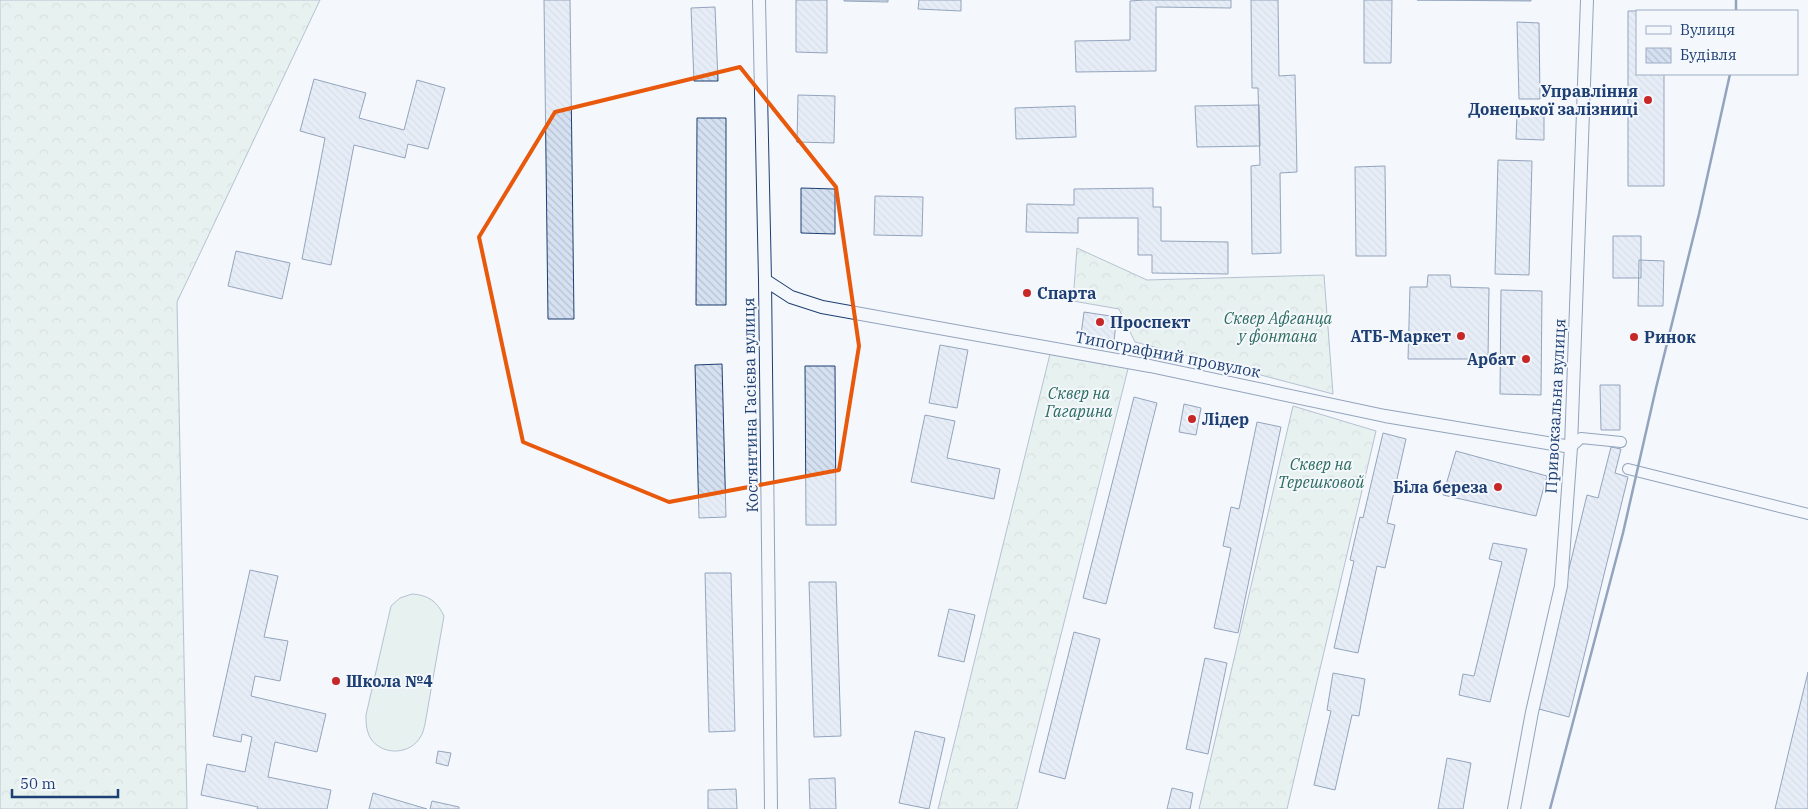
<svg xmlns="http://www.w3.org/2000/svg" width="1808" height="809" viewBox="0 0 1808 809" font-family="'IBM Plex Serif',serif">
<defs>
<pattern id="forest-crowns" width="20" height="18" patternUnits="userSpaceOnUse" patternTransform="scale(1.25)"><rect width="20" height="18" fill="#d7e8df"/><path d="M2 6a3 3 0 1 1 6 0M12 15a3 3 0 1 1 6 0" fill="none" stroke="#b8c8c3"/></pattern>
<pattern id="building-back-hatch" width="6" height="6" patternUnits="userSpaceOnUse" patternTransform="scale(1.25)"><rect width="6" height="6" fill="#d5e0f0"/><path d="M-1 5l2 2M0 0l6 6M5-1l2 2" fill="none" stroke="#b6c1d1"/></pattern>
</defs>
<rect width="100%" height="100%" fill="#f4f7fb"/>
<path fill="#d7e8df" stroke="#687fa3" d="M412,594C428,595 437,601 444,616L425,724C424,728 423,733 421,736C411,755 383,756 371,739C366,731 366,723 366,715L391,606L400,598Z"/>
<path fill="url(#forest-crowns)" stroke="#687fa3" d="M0,0H320L177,302L187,809H0Z
M1077,248L1147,280L1324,275L1333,394L1135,342L1119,309L1073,301Z
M1050,354L1129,365L1017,809H938Z
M1293,406L1376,431L1287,809H1199Z"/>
<path fill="url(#building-back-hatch)" stroke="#1d3f73" d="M544,0H570L574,319H548Z
M796,0H827V53L796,52Z
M844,0H888V2L844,1Z
M919,0H961V11L918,9Z
M1144,0H1231V8L1156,7V71L1076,72L1075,41L1130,40V1Z
M1251,0H1278L1279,76L1295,75L1297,172L1280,173L1281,253L1252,254L1251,166L1260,165L1258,88H1252Z
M1364,0H1392L1391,63H1364Z
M1417,0H1531V1Z
M715,7L718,81H694L691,8Z
M1628,11H1664H1637V74H1664V186H1628Z
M1517,22L1539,23L1540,99H1519Z
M314,79L366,93L359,118L404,130L417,80L445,88L428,149L408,144L405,158L354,145L331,265L302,259L325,138L300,131Z
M798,95L835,96L834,143L797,142Z
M1259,105L1260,146L1197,147L1195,106Z
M1075,106L1076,137L1016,139L1015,108Z
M1517,115L1544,116V140L1516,139Z
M697,118H726V305H696Z
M1498,160L1532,161L1529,275L1495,274Z
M1385,166L1386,256H1356L1355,167Z
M801,188L835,189V234L801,233Z
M1153,188V207H1161V241L1228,242V274L1152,273V255H1138V218H1078V233L1026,232L1027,204L1074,205V189Z
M875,196L923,197L922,236L874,235Z
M1613,236H1641V278H1613Z
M236,251L290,263L282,299L228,286Z
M1639,260L1664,261L1663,306H1638Z
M1428,275H1450L1451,287L1489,288L1488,359H1408L1410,287H1427Z
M1501,290L1542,291L1541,395L1500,394Z
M1084,312L1117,317L1114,340L1081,335Z
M940,345L968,350L957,408L929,403Z
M722,364L726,517L699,518L695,365Z
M805,366H835L836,525H806Z
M1600,385H1620V430H1601Z
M1134,397L1157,403L1106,604L1083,598Z
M1184,404L1201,408L1196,435L1179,432Z
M925,415L955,421L947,458L1000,469L994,499L911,482Z
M1257,422L1281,427L1238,633L1214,628L1231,548L1223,546L1231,507L1239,509Z
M1383,433L1406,439L1387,523L1395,525L1385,568L1377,566L1358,653L1334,648L1354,561L1350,560L1360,517L1363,518Z
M1611,447L1621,449L1615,473L1628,477L1569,717L1535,708L1587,495L1598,498Z
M1456,451L1547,476L1536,516L1443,495Z
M1493,543L1527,549L1490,702L1459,695L1463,674L1474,676L1502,562L1489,559Z
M250,570L278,576L264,637L288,641L280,681L255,676L251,696L326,714L317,752L275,742L268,777L331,790L327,809H257L258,807L201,795L207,764L245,772L252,737L242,734L241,742L213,736Z
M705,573H731L735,731L709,732Z
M809,582H836L841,736L814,737Z
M949,609L975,615L964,662L938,656Z
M1074,632L1100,639L1065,779L1039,772Z
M1205,658L1227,663L1208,754L1186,749Z
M1808,672V809H1775L1791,742Z
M1333,673L1365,679L1359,716L1352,715L1335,790L1314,785L1331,711L1327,710Z
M915,731L945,738L929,809L899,803Z
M438,751L451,753L448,766L436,763Z
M1447,758L1471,763L1463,809H1438Z
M835,778L836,809H810L809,779Z
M1172,788L1193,793L1190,809H1167Z
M736,789L737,809H708V790Z
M373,793L427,809H369Z
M432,801L459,807V809H430Z"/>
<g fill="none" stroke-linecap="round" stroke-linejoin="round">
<defs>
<path id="pedestrian" d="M1571,447L1581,438L1621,442
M1628,469L1808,514"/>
<path id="minor" d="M759,0L765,280L771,809
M765,280L791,297L822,307L1150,366L1385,416L1571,447
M1514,809L1532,712L1561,586L1571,447L1587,0"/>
</defs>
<use href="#pedestrian" stroke="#1d3f73" stroke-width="12"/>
<use href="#minor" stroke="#1d3f73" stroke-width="14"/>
<use href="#pedestrian" stroke="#f4f7fb" stroke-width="10"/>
<use href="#minor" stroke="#f4f7fb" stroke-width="12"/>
<path stroke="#1d3f73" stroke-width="2.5" d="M1736,11V0
M1550,809L1623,533L1656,388L1699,214L1730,74"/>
</g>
<path d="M0 0H1808V809H0ZM740,67L836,187L859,346L839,470L669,502L523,442L479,237L555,112Z" fill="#f4f7fb" fill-opacity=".55" fill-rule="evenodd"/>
<path fill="none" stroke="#e8590c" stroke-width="4" stroke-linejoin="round" d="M740,67L836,187L859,346L839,470L669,502L523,442L479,237L555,112Z"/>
<g fill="#c62828" stroke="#f4f7fb" stroke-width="2">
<circle cx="1648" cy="100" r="5"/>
<circle cx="1027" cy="293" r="5"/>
<circle cx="1100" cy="322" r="5"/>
<circle cx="1461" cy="336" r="5"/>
<circle cx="1634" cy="337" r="5"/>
<circle cx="1526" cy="359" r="5"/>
<circle cx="1192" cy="419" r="5"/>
<circle cx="1498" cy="487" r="5"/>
<circle cx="336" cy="681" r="5"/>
</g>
<g text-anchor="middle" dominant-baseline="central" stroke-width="4" stroke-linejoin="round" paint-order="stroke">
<g font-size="16" font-weight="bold" fill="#1d3f73" stroke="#f4f7fb" text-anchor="start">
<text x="1638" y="91" text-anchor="end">Управління<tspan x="1638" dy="18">Донецької залізниці</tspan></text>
<text x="1037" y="293">Спарта</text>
<text x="1110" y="322">Проспект</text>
<text x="1451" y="336" text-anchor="end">АТБ-Маркет</text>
<text x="1644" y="337">Ринок</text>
<text x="1516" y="359" text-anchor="end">Арбат</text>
<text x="1202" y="419">Лідер</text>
<text x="1488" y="487" text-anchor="end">Біла береза</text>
<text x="346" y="681">Школа №4</text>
</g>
<g font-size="16" font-style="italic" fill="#2c6c60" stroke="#f4f7fb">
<text x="1278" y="318">Сквер Афганца<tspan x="1278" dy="18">у фонтана</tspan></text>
<text x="1079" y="393">Сквер на<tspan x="1079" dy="18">Гагарина</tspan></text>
<text x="1321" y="464">Сквер на<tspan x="1321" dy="18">Терешковой</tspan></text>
</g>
<g font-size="16" fill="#1d3f73" stroke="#f4f7fb">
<text transform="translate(1168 354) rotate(11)">Типографний провулок</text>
<text transform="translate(750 405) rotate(-91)">Костянтина Гасієва вулиця</text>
<text transform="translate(1555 406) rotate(-87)">Привокзальна вулиця</text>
</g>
</g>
<rect x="1636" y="10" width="162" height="65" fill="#f4f7fb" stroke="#9eadc5"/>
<rect x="1646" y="26" width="25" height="8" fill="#f4f7fb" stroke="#9eadc5"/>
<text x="1680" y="35" font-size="15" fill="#1d3f73">Вулиця</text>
<rect x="1646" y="48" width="25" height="15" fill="url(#building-back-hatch)" stroke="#9eadc5"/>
<text x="1680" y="60" font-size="15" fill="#1d3f73">Будівля</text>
<path d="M12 789v8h106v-8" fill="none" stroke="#1d3f73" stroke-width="2.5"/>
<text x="20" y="789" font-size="15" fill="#1d3f73" stroke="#f4f7fb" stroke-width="4" paint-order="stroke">50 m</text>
</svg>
